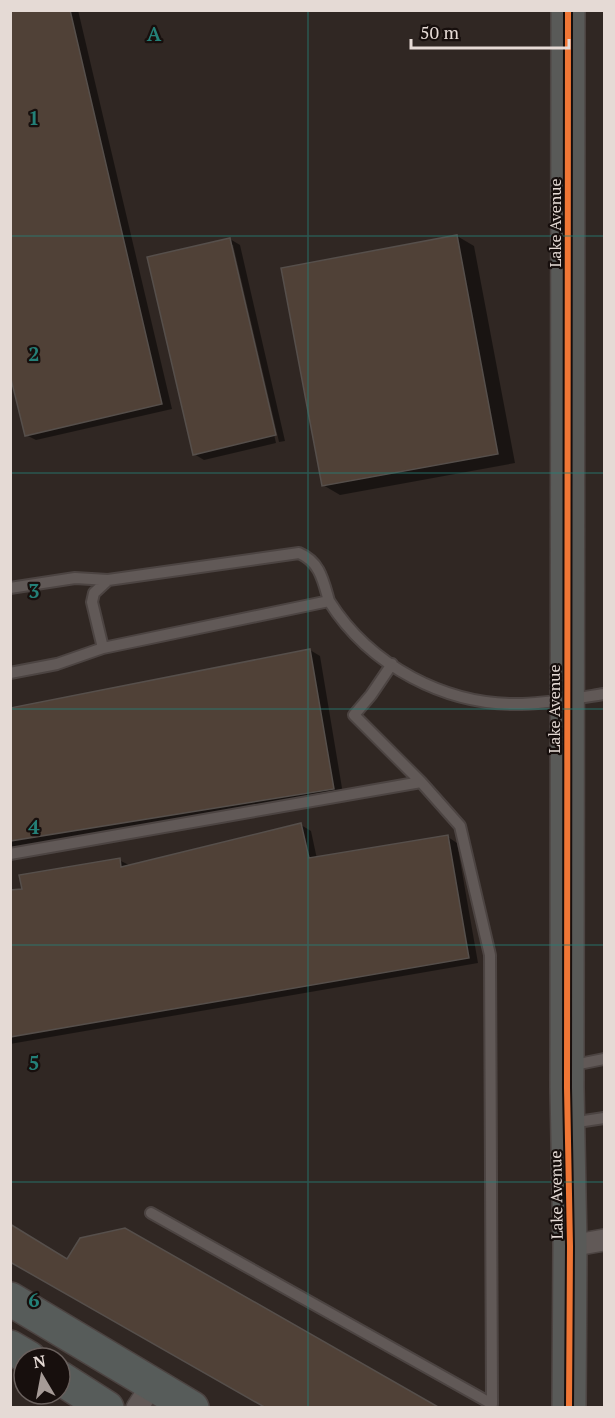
<svg xmlns="http://www.w3.org/2000/svg" width="615" height="1418" viewBox="0 0 615 1418" font-family="'PT Serif',serif">
<rect width="100%" height="100%" fill="#302723"/>
<path fill="#0007" d="M10,10H78L172,409L36,440L26,435Z
M457,236L474,246L515,463L340,495L323,485Z
M230,239L240,245L285,441L279,442L233,245H230L276,443L204,460L194,454Z
M310,650L320,656L343,794L10,848V709Z
M301,825L311,831L317,859L448,837L457,843L478,963L10,1044V892L23,891L119,860L129,865Z"/>
<path fill="#504137" stroke="#564f4b" stroke-width="1.5" d="M10,10H70L162,404L25,436L10,375Z
M457,235L498,454L322,486L281,268Z
M230,238L276,435L193,455L147,257Z
M310,649L334,789L10,841V708Z
M301,823L309,858L448,835L469,958L10,1037V890L22,889L19,875L120,858L121,867Z
M10,1224L67,1259L80,1238L125,1228L440,1408H266L10,1262Z"/>
<g fill="none" stroke-linecap="round" stroke-linejoin="round">
<defs>
<path id="service" d="M10,588L75,578L108,580
M103,648L92,602L94,593L108,580L299,553C320,562 323,580 329,601
M10,673L57,664L103,648L329,601C370,666 446,706 522,704C550,703 578,698 604,694
M10,854L421,782
M569,1066L604,1059
M571,1123L604,1118
M151,1213L492,1404L490,955L460,826L421,782L354,715L371,695L392,664"/>
<path id="minor" d="M570,1246L604,1240
M137,1408L153,1383"/>
<path id="primary" d="M568,10L567,1088L570,1246L569,1408"/>
<path id="trunk" d="M10,1299L192,1408
M10,1347L29,1358
M60,1378L107,1408"/>
</defs>
<use href="#service" stroke="#4c4442" stroke-width="14"/>
<use href="#minor" stroke="#4c4442" stroke-width="24"/>
<use href="#primary" stroke="#4c4442" stroke-width="36"/>
<use href="#trunk" stroke="#4c4442" stroke-width="36"/>
<use href="#service" stroke="#615957" stroke-width="10"/>
<use href="#minor" stroke="#615957" stroke-width="21"/>
<use href="#primary" stroke="#595a58" stroke-width="33"/>
<use href="#trunk" stroke="#575c5a" stroke-width="33"/>
<defs>
<path id="cycleway" d="M568,10L567,1088L570,1246L569,1408"/>
</defs>
<use href="#cycleway" stroke="#170f0d" stroke-width="10"/>
<use href="#cycleway" stroke="#f07635" stroke-width="6"/>
</g>
<path fill="none" stroke="#248078" stroke-width="1.5" stroke-opacity="0.55" d="M308,10V1408M10,236H604M10,473H604M10,709H604M10,945H604M10,1182H604"/>
<g text-anchor="middle" dominant-baseline="central" stroke-width="4.5" stroke-linejoin="round" paint-order="stroke">
<g font-size="16" fill="#e5dad5" stroke="#170f0d">
<text transform="translate(555 223) rotate(-90)">Lake Avenue</text>
<text transform="translate(554 709) rotate(-90)">Lake Avenue</text>
<text transform="translate(556 1195) rotate(-91)">Lake Avenue</text>
</g>
</g>
<g font-size="20" text-anchor="middle" font-weight="bold" fill="#248078" stroke="#170f0d" stroke-width="4.5" stroke-linejoin="round" paint-order="stroke">
<text x="154" y="41">A</text>
<text x="34" y="125">1</text>
<text x="34" y="361">2</text>
<text x="34" y="598">3</text>
<text x="34" y="834">4</text>
<text x="34" y="1070">5</text>
<text x="34" y="1307">6</text>
</g>
<rect width="615" height="1418" fill="none" stroke="#e5dad5" stroke-width="24"/>
<g transform="translate(42 1376) rotate(350)"><circle r="28" fill="#170f0d" stroke="#69605d" stroke-width="1.5"/>
<path d="M0-4.5L10 22L0 15L-10 22Z" fill="#a69b97"/>
<text y="-9" font-size="16" font-weight="bold" text-anchor="middle" fill="#e5dad5">N</text>
</g>
<path d="M411 39v9h158v-9" fill="none" stroke="#e5dad5" stroke-width="3"/>
<text x="420" y="39" font-size="18" fill="#e5dad5" stroke="#170f0d" stroke-width="4.5" paint-order="stroke">50 m</text>
</svg>
